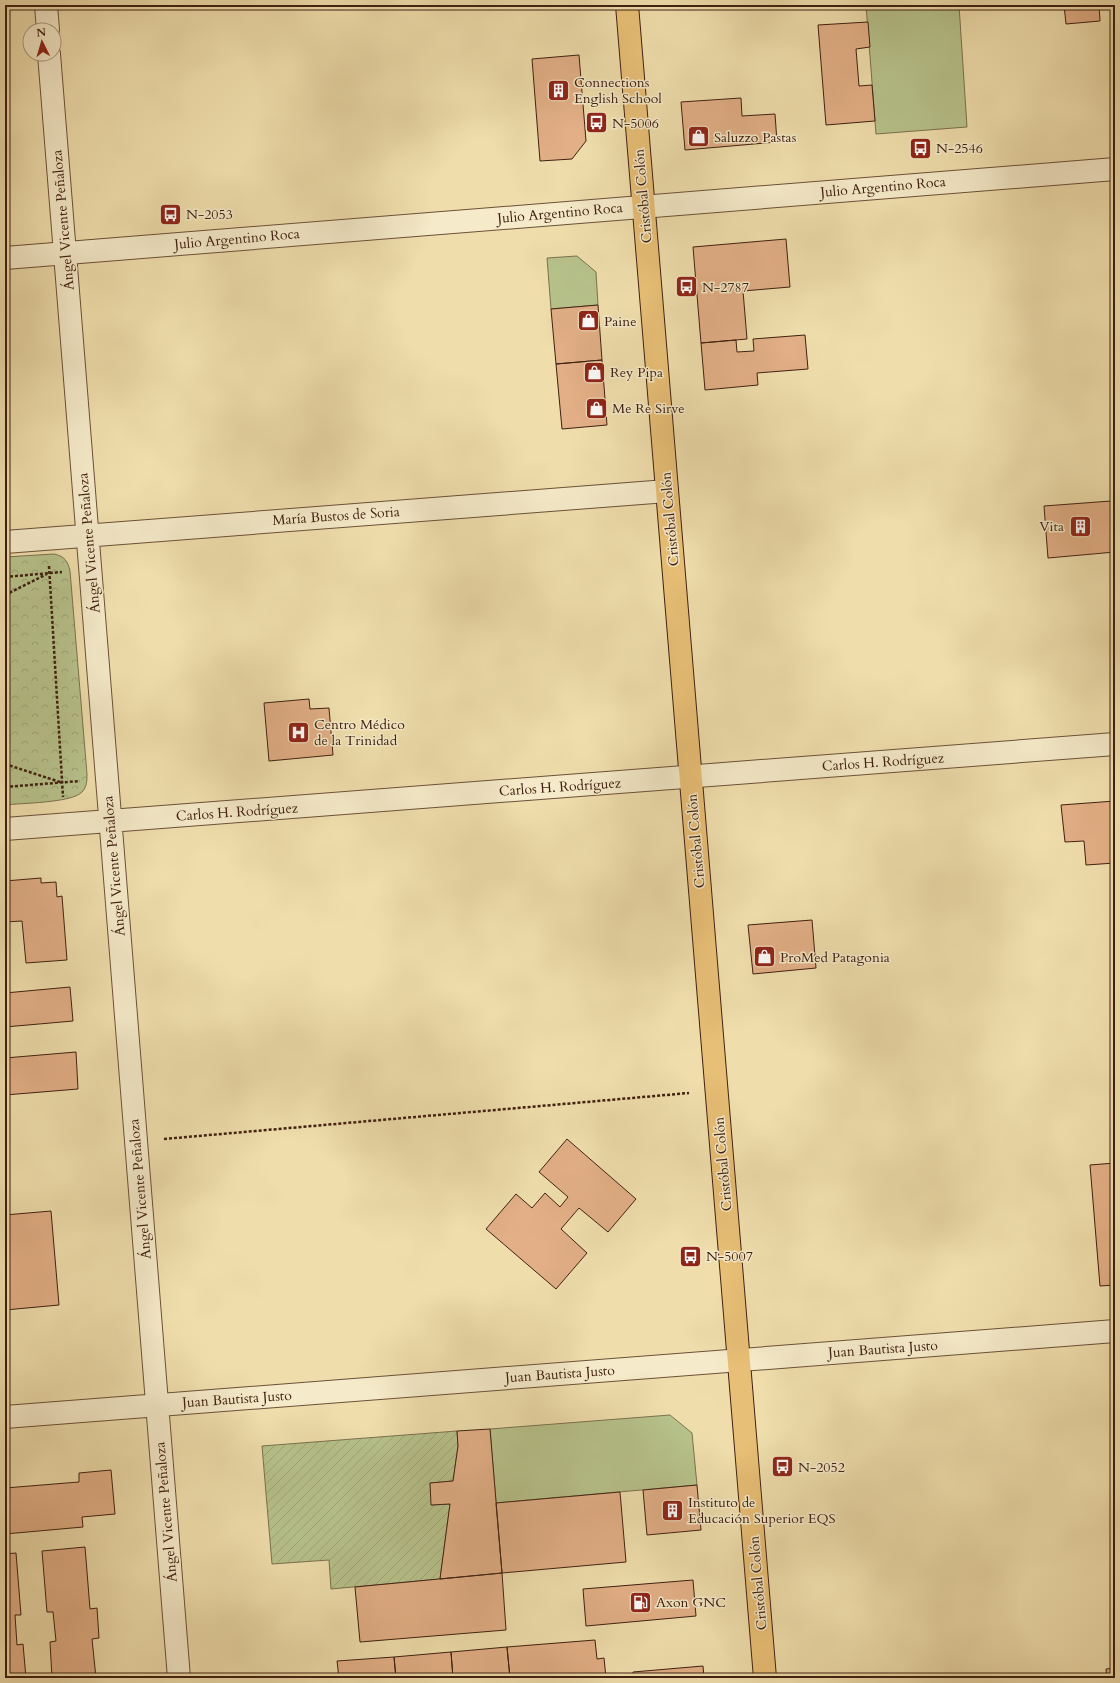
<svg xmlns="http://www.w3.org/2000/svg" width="1120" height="1683" viewBox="0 0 1120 1683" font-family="Cardo,serif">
<defs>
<pattern id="park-crowns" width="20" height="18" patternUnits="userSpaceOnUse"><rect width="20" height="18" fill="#b7c28b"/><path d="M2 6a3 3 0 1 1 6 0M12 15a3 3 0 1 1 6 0" fill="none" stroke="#9ea677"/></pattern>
<pattern id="garden-furrows" width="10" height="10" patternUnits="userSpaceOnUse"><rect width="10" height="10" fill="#b7c28b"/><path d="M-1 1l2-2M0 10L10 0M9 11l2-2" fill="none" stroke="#9ea677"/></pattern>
</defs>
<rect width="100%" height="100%" fill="#efdeac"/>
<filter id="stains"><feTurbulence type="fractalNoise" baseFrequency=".005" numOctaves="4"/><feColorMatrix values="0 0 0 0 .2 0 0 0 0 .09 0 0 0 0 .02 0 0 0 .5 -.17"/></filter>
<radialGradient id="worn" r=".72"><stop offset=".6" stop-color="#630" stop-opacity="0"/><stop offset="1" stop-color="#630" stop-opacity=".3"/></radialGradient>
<path fill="#b7c28b" stroke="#7c714e" d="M866,5H959L967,127L876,134Z
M577,256L596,272L598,305L551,309L547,258Z
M670,1415L692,1433L697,1485L496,1503L490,1429Z"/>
<path fill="url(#park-crowns)" stroke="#7c714e" d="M54,554C64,556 68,561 70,571L87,774C87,780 87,787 82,792C72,803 21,803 5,805V557Z"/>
<path fill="url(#garden-furrows)" stroke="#7c714e" d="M457,1431L458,1446L453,1481L430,1483L432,1505L450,1504L440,1579L331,1589L329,1560L272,1564L262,1446Z"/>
<path fill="#e2af86" stroke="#402011" d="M1064,5H1099L1100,21L1066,24Z
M868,22L870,47L856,49L859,86L872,85L875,121L826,125L818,25Z
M579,55L586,141L572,159L540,161L532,59Z
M741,98L742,116L775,114L777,142L685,150L681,102Z
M786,239L790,287L743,291L747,339L701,343L693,247Z
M598,305L602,360L556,364L551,309Z
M805,335L808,369L757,373L758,385L705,390L701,343L736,340L737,352L754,351L753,339Z
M602,360L607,425L562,429L556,364Z
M1111,501L1112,514H1115V552L1048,558L1044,506Z
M309,699L310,709L329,708L333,755L269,761L264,703Z
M1115,801V863L1086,865L1084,841L1065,842L1061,805Z
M41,878V883L56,882L57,897L62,896L67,960L26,963L22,921L5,922V881Z
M812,920L816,968L753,974L748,925Z
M70,987L73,1021L5,1027V993Z
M76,1052L78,1089L5,1095V1058Z
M567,1139L636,1199L608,1232L579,1208L561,1229L587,1253L556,1289L486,1229L516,1194L532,1208L545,1193L560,1207L568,1197L539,1172Z
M1115,1163V1285L1100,1286L1090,1165Z
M51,1211L59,1305L5,1310V1215Z
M490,1429L502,1573L440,1579L450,1504L431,1505L430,1483L453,1481L458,1446L457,1431Z
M111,1470L115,1514L82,1517L83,1527L5,1534V1488L79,1482V1473Z
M697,1485L701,1530L647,1535L643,1490Z
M620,1492L626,1562L502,1573L496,1503Z
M85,1547L90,1609L97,1608L99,1638L92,1639L96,1678H52L50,1642L56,1641L53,1612H47L42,1551Z
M16,1553L21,1615H15L17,1645L23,1644L26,1678H5V1554Z
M502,1573L506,1630L360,1642L355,1587Z
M693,1580L696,1616L586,1626L583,1589Z
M595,1640L597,1659L604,1658L606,1678H510L507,1647Z
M507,1647L510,1678H453L451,1652Z
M451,1652L453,1678H396L394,1657Z
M394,1657L396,1678H339L337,1661Z
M703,1666L704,1678H634L633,1672Z
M1115,1668V1678H1107L1106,1669Z"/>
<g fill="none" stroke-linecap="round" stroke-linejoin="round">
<defs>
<path id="minor" d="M46,5L48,30
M49,54L179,1678
M5,542L667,491
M5,829L1115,744
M5,1417L1115,1331"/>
<path id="tertiary" d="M5,258L1115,169"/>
<path id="primary" d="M627,5L765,1678"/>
</defs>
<use href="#minor" stroke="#6c5038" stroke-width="24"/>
<use href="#tertiary" stroke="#6c5038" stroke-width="24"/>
<use href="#primary" stroke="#402011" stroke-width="24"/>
<path stroke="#402011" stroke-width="2.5" stroke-dasharray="3 2" stroke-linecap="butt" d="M49,566L63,797
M5,577L62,572
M5,595L47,574
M5,764L60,782
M5,787L80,781
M164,1139L689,1093"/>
<use href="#minor" stroke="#f5eac9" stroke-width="22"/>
<use href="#tertiary" stroke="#f5eac9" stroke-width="22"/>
<use href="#primary" stroke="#e8bf76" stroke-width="22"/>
</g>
<defs>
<symbol id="building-square" viewBox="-11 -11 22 22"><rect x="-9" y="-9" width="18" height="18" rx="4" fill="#8f2418" stroke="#f5eac9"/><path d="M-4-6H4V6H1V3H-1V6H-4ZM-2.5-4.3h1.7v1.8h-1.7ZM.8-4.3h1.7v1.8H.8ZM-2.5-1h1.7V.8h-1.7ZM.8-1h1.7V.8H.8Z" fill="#fff"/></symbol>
<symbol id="bus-square" viewBox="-11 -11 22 22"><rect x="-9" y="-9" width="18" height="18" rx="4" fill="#8f2418" stroke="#f5eac9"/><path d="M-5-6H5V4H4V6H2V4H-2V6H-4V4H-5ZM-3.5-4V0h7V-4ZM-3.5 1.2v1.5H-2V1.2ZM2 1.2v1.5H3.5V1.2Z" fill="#fff"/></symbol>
<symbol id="shop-square" viewBox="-11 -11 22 22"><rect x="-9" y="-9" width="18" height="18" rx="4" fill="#8f2418" stroke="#f5eac9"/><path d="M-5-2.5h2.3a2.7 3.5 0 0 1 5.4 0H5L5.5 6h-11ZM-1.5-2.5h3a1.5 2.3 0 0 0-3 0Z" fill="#fff"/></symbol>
<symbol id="hospital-square" viewBox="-11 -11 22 22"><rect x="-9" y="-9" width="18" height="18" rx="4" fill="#8f2418" stroke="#f5eac9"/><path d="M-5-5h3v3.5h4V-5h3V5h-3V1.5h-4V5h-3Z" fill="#fff"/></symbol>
<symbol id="fuel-square" viewBox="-11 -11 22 22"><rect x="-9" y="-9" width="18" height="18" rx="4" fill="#8f2418" stroke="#f5eac9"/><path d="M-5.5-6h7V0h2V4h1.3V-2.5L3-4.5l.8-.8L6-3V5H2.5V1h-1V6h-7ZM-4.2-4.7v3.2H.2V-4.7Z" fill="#fff"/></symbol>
</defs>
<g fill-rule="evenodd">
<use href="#building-square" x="546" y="78" width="25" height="25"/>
<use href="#bus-square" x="584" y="110" width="25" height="25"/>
<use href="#shop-square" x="686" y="124" width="25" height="25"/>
<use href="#bus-square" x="908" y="136" width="25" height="25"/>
<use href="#bus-square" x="158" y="202" width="25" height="25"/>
<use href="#bus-square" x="674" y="274" width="25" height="25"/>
<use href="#shop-square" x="576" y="308" width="25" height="25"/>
<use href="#shop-square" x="582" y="360" width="25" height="25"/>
<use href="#shop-square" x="584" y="396" width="25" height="25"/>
<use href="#building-square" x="1068" y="514" width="25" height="25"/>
<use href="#hospital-square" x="286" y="720" width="25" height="25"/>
<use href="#shop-square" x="752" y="944" width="25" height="25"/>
<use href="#bus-square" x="678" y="1244" width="25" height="25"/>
<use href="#bus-square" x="770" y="1454" width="25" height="25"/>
<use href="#building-square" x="660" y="1498" width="25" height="25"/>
<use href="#fuel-square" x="628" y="1590" width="25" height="25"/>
</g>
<g text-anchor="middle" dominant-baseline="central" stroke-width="3" stroke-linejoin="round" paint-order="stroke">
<g font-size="14" fill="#402011" stroke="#f5eac9" text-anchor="start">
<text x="574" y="82">Connections<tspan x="574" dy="16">English School</tspan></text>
<text x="612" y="123">N-5006</text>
<text x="714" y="137">Saluzzo Pastas</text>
<text x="936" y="148">N-2546</text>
<text x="186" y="214">N-2053</text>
<text x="702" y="287">N-2787</text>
<text x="604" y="321">Paine</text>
<text x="610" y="372">Rey Pipa</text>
<text x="612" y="408">Me Re Sirve</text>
<text x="1064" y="526" text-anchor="end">Vita</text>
<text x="314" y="724">Centro Médico<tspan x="314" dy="16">de la Trinidad</tspan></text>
<text x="780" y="957">ProMed Patagonia</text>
<text x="706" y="1256">N-5007</text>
<text x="798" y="1467">N-2052</text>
<text x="688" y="1502">Instituto de<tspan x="688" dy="16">Educación Superior EQS</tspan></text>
<text x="656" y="1602">Axon GNC</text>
</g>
<g font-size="14" fill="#402011" stroke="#f5eac9">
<text transform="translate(883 187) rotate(-5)">Julio Argentino Roca</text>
<text transform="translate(643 196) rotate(-95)">Cristóbal Colón</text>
<text transform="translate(560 213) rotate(-5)">Julio Argentino Roca</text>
<text transform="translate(63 220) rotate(-95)">Ángel Vicente Peñaloza</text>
<text transform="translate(237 239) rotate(-5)">Julio Argentino Roca</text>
<text transform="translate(336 516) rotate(-4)">María Bustos de Soria</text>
<text transform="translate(670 519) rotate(-95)">Cristóbal Colón</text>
<text transform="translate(89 543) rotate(-95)">Ángel Vicente Peñaloza</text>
<text transform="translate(883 762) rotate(-4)">Carlos H. Rodríguez</text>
<text transform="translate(560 787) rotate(-4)">Carlos H. Rodríguez</text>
<text transform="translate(237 812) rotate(-4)">Carlos H. Rodríguez</text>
<text transform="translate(696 841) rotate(-95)">Cristóbal Colón</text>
<text transform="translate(114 866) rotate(-95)">Ángel Vicente Peñaloza</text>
<text transform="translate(723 1164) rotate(-95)">Cristóbal Colón</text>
<text transform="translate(140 1189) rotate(-95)">Ángel Vicente Peñaloza</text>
<text transform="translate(883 1349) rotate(-4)">Juan Bautista Justo</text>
<text transform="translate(560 1374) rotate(-4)">Juan Bautista Justo</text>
<text transform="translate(237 1399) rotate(-4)">Juan Bautista Justo</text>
<text transform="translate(166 1512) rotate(-95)">Ángel Vicente Peñaloza</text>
<text transform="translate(758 1583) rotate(-95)">Cristóbal Colón</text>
</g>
</g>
<rect width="1120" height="1683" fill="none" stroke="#efdeac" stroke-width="20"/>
<rect x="6" y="6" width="1108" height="1671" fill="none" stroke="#402011" stroke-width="2"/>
<rect x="10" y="10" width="1100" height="1663" fill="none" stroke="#402011"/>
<g transform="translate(42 42) rotate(355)"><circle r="19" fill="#f5eac9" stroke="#ad997f"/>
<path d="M0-3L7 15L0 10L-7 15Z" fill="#8f2418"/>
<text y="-6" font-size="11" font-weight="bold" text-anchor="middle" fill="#402011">N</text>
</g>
<rect width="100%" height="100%" filter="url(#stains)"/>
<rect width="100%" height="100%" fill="url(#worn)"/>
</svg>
